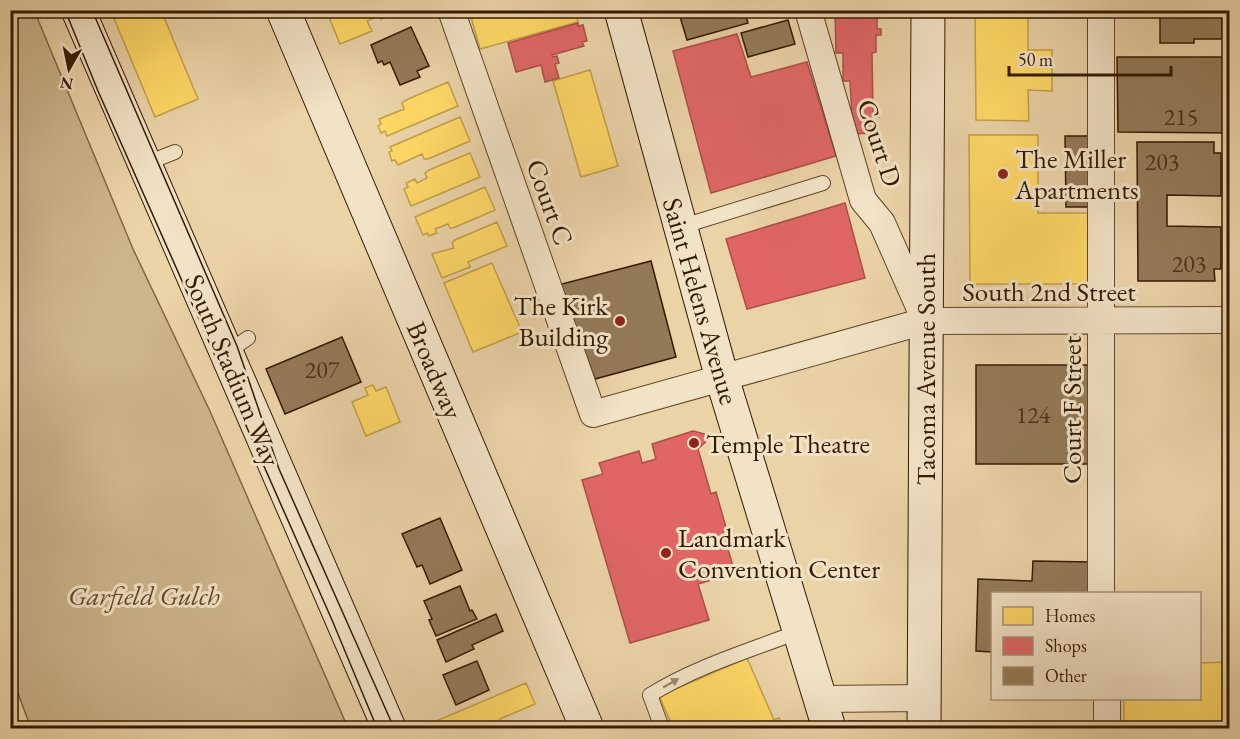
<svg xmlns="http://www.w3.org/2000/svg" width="1240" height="739" viewBox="0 0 1240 739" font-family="'EB Garamond',serif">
<rect width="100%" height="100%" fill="#ebd3a8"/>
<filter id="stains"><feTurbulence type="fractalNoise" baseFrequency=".00333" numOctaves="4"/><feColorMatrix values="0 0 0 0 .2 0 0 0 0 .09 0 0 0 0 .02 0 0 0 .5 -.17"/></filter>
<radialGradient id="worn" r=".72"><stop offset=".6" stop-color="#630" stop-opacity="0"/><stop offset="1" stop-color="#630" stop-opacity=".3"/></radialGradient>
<path fill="#ccb48b" stroke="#806746" stroke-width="1.5" d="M34,10L133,249L209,409L348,728H31L10,672V11Z
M850,721L896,722V728H852Z"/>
<path fill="#ffd966" stroke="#c2a047" stroke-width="1.5" d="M126,10H161L198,99L155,117L113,16Z
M326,10H402L381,19L380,15L367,21L372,31L340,44Z
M469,10H575L578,22L480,49Z
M975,10H1028V50H1052V91L1028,90L1029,121L976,120Z
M590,70L618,166L581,177L553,81Z
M448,82L458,106L387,136L385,131L381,133L378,126L381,124L379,119L404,109L402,103L406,100Z
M460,117L470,141L428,159H424L422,154L398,165L395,160L392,161L389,152L392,151L390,147Z
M969,135H1038V213H1100L1101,284H970Z
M470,153L480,177L411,206L404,189L408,187L406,183L415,179L417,183L427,178L425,173L429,170Z
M485,187L495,210L453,228H450L448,224L435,229L437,233L429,236L427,233L423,235L415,217Z
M497,222L507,246L468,262L470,267L442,278L432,254L454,248L452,243L455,240Z
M492,263L522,332L473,352L444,283Z
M373,385L376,391L386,387L400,422L366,436L352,402L368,395L365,388Z
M747,658L774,720L779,718L784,728H666L672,725L659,696Z
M1230,662V728H1124V698H1200V663Z
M526,683L535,704L502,718L489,728L483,727L481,728H420Z"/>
<path fill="#e06666" stroke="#ac4f47" stroke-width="1.5" d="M835,10H877V13L879,12V15H877V29H881V35H876V52L872,53L873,113H879V117H872V133L853,134L850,81H843V53H836Z
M578,23V26L583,25L587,41L582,42L584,46L552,55L553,57L557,56L559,63L555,64L559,78L545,82L541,65L516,72L508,43Z
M737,34L751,77L807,62L836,156L711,193L673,51Z
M845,203L865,278L747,309L726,239Z
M693,431L712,436L698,449L711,494L716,492L727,531L723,532L735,573L698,584L709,620L630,643L582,480L603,474L599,463L639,451L642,463L656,459L652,444Z"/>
<path fill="#937a57" stroke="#341a00" stroke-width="1.5" d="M678,10H744L748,23L687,40Z
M1160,10H1222V39H1194V43H1160Z
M788,20L795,44L748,57L741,33Z
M411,27L429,66L417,71L420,77L400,85L390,62L384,65L382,61L378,63L371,45Z
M1117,57H1230V133L1118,132Z
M1065,136H1089L1090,207H1066Z
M1137,142H1214V153H1221V196L1167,195V226L1221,227V269H1214L1215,281H1138Z
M651,261L676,357L595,379L558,285Z
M342,337L361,382L285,414L266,369Z
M976,365H1091V464H976Z
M440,518L462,570L430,584L422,565L417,567L402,534Z
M1033,561L1092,562L1091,594H992V652L976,651L978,579L1032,581Z
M460,586L470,611L472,610L477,619L436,636L429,620L432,619L424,601Z
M496,614L503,631L472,645L474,649L446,662L437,640Z
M477,661L489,690L456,705L443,675Z"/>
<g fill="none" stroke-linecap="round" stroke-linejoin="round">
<defs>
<path id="lane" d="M144,164L175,152
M680,227L823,183
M226,353L248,338
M662,728L650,695C697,666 749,651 800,631"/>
<path id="street" d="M451,10L593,414L925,321L1230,320
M808,10L863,200L882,223L924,318
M1101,10V594
M1107,698V728
M821,699L924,698"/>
<path id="secondary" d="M78,10L389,728
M283,10L587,728
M621,10L722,378L829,728
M924,728L928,10"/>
</defs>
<use href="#lane" stroke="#62482a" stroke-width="16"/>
<use href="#street" stroke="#62482a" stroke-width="28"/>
<use href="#secondary" stroke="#341a00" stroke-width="35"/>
<use href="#lane" stroke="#f2e2c6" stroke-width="14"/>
<use href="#street" stroke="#f2e2c6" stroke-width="26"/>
<use href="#secondary" stroke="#f2e2c6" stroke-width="33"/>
<path stroke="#341a00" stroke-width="1.5" d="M65,10L98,91L332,620L377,728
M92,10L237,346L279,469L394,728"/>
</g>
<defs><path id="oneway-solid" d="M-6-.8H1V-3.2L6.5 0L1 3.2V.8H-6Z" transform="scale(1.5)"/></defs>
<use fill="#9c886d" href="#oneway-solid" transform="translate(671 683) rotate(-29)"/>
<g fill="#8f2418" stroke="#f2e2c6" stroke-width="2">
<circle cx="1003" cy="174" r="6"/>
<circle cx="620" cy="321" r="6"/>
<circle cx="694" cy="443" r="6"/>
<circle cx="666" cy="553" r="6"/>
</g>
<g text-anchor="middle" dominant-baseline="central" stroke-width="6" stroke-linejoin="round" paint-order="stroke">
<g font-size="24" fill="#4c3216">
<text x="1181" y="116">215</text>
<text x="1162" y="161">203</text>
<text x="1189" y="263">203</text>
<text x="322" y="369">207</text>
<text x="1033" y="414">124</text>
</g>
<g font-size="27" fill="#341a00" stroke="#f2e2c6">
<text transform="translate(880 143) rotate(72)">Court D</text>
<text transform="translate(550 202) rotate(70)">Court C</text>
<text x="1049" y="291">South 2nd Street</text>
<text transform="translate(701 301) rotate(74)">Saint Helens Avenue</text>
<text transform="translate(925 369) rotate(-90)">Tacoma Avenue South</text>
<text transform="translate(233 370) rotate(67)">South Stadium Way</text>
<text transform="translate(435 370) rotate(67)">Broadway</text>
<text transform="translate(1071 410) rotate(-90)">Court F Street</text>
</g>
<g font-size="27" fill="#341a00" stroke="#f2e2c6" text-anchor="start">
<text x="1015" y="158">The Miller<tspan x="1015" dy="31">Apartments</tspan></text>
<text x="608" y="305" text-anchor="end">The Kirk<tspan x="608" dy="31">Building</tspan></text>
<text x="706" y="443">Temple Theatre</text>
<text x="678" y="537">Landmark<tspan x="678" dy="31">Convention Center</tspan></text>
</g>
<g font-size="27" font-style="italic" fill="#62482a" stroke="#f2e2c6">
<text x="144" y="595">Garfield Gulch</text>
</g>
</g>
<rect width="1240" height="739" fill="none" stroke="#ebd3a8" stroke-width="36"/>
<rect x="12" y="12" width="1216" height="715" fill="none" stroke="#341a00" stroke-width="3"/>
<rect x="18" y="18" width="1204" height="703" fill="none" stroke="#341a00" stroke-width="1.5"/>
<rect x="991" y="592" width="210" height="108" fill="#f2e2c6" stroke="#a69277" stroke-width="1.5"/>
<rect x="1003" y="607" width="30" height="18" fill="#ffd966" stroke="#a69277" stroke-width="1.5"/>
<text x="1045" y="622" font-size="18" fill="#341a00">Homes</text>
<rect x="1003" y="637" width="30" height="18" fill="#e06666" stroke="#a69277" stroke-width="1.5"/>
<text x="1045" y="652" font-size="18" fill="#341a00">Shops</text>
<rect x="1003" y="667" width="30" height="18" fill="#937a57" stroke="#a69277" stroke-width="1.5"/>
<text x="1045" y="682" font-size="18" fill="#341a00">Other</text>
<g transform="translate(69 69) rotate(189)" stroke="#f2e2c6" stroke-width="4.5" paint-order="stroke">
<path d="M0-4.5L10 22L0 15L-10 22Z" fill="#341a00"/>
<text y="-9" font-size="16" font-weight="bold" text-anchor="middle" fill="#341a00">N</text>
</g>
<path d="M1009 66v9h162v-9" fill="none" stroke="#341a00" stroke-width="3"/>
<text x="1018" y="66" font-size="18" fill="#341a00" stroke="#f2e2c6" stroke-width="4.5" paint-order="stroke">50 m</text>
<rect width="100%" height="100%" filter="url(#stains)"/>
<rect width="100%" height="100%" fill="url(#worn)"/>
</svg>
